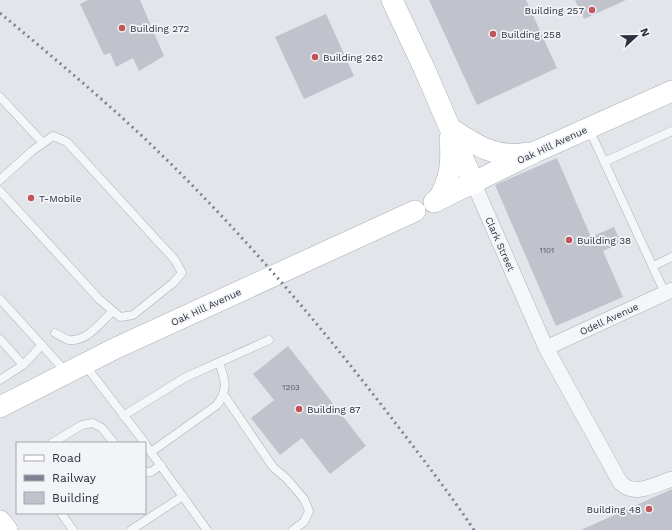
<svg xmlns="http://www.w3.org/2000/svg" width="672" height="530" viewBox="0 0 672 530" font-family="'Work Sans',sans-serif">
<rect width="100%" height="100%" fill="#e2e5e9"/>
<path fill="#c0c3cc" d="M88,0H140L164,56L139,71L133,58L116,67L110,53L104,55L80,4Z
M429,0H526L557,68L477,105Z
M575,0H626L584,19Z
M326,14L354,76L304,99L275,37Z
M557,158L591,237L614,227L621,243L603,251L623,297L556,326L495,185Z
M288,346L366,446L330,474L302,438L280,455L251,418L274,400L253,374Z
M672,489V530H581Z"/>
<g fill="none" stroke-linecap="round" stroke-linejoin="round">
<defs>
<path id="lane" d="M0,97L43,143
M589,129L665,293
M604,162L672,131
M0,180L32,151L53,136L67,142L175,260L182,273L173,283L133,315L120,317L99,299L0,191
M653,266L672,257
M0,299L67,373
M55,333C59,335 65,339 69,340C87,342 101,322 113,311
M0,339L23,365L42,345
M85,365L145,443
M0,380L23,365
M224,395L273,467L287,479L304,499L309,511L304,522L293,530
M123,416L186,377L269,340
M52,443L82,425L93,423L102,428L114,443
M145,444L207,530
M151,452L217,405C229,388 225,381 219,362
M145,472H151L161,465
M61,513L73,530
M131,530L183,496"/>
<path id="street" d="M474,184L546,348L620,482C633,498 656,484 672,479
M546,348L672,290"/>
<path id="secondary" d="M392,0L424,68L474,184
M450,128C476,145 495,159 527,153
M437,201C451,180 452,162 450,138
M434,202L535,152L672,91
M0,407L114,349L415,211
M0,521L7,530"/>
</defs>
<use href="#lane" stroke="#abafb6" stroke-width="9"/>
<use href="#street" stroke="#abafb6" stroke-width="16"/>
<use href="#secondary" stroke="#abafb6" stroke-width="22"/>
<use href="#lane" stroke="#f5f6f8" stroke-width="8"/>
<use href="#street" stroke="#f5f6f8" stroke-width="15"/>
<use href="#secondary" stroke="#fff" stroke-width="21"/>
<path stroke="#7d8391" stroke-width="3" stroke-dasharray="2 4" stroke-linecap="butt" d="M0,13C48,53 96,93 142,136C233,222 314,317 390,416C419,454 448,491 474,530"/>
</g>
<g fill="#c2545c" stroke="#f2f4f7" stroke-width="1.5">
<circle cx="592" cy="10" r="4"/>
<circle cx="122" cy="28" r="4"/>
<circle cx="493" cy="34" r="4"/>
<circle cx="315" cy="57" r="4"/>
<circle cx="31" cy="198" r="4"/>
<circle cx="569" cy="240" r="4"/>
<circle cx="299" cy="409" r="4"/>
<circle cx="649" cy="509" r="4"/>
</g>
<g text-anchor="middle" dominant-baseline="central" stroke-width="3.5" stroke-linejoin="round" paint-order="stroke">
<g font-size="8" fill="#515663">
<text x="547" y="250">1101</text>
<text x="291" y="387">1203</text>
</g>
<g font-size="10" fill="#2c3240" stroke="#f2f4f7" text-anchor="start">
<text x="584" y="10" text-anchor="end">Building 257</text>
<text x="130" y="28">Building 272</text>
<text x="501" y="34">Building 258</text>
<text x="323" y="57">Building 262</text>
<text x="39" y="198">T-Mobile</text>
<text x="577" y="240">Building 38</text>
<text x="307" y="409">Building 87</text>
<text x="641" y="509" text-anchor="end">Building 48</text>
</g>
<g font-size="10" fill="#2c3240" stroke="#f2f4f7">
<text transform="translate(552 145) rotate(-25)">Oak Hill Avenue</text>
<text transform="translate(500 244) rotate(66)">Clark Street</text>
<text transform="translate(206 307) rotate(-25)">Oak Hill Avenue</text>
<text transform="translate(609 319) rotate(-25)">Odell Avenue</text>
</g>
</g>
<rect x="16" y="442" width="130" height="72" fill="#f2f4f7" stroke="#a3a6ae"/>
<rect x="24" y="455" width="20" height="6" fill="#ffffff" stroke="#a3a6ae"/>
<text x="52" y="462" font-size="12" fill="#2c3240">Road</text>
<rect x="24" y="475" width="20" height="6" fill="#7d8391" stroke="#a3a6ae"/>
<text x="52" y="482" font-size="12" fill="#2c3240">Railway</text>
<rect x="24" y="492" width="20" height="12" fill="#c0c3cc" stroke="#a3a6ae"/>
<text x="52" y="502" font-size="12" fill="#2c3240">Building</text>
<g transform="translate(636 36) rotate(68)" stroke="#f2f4f7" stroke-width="3" paint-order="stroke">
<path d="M0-3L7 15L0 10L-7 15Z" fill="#2c3240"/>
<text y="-6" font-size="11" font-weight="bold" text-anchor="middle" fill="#2c3240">N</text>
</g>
</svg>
